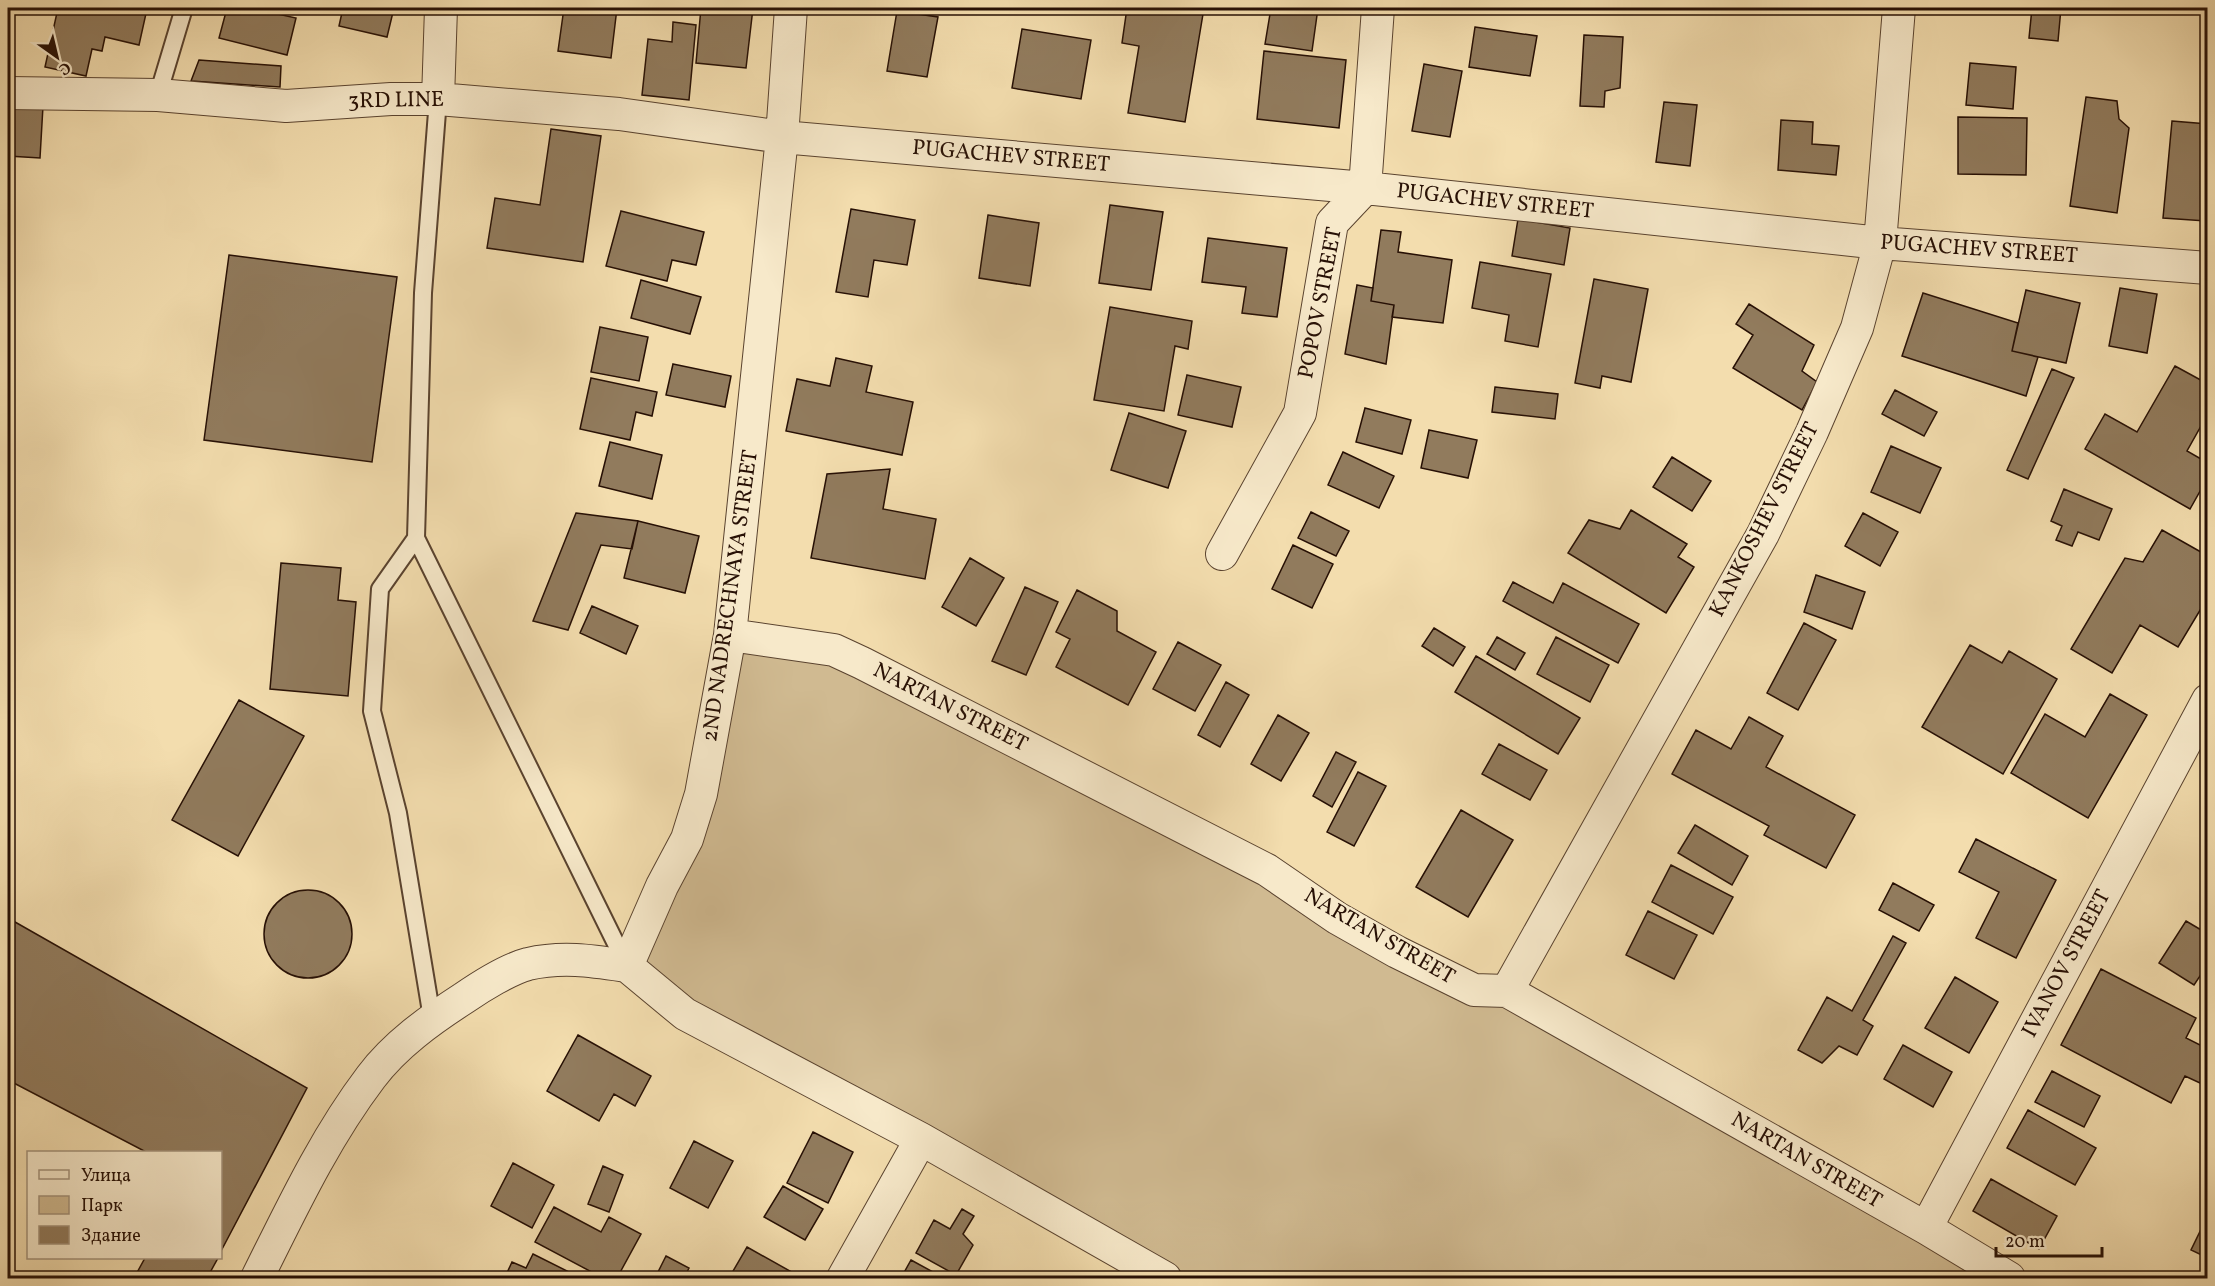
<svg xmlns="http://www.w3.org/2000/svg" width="2215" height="1286" viewBox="0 0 2215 1286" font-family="Vollkorn,serif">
<rect width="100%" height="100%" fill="#f3ddae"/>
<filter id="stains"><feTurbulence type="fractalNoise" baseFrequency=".00333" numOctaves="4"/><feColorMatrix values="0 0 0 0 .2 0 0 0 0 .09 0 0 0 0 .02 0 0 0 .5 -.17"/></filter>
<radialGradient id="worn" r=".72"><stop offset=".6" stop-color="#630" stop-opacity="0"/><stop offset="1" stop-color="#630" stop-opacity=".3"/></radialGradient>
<path fill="#d0ba91" stroke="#7c654b" stroke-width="1.5" d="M730,635L805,644L1474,990L2009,1278H1165L627,966L662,886Z"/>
<path fill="#917b5d" stroke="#271005" stroke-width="1.5" d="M58,8H139L147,9L139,45L105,37L102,51L92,49L86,76L45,67Z
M227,8H251L296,18L287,55L219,38Z
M343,8H394L387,37L339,26Z
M564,8H617L611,58L558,51Z
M701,8H753L746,68L696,63Z
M1127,8H1204L1185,122L1128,113L1139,46L1122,43Z
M1271,8H1318L1312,51L1265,44Z
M2032,8H2061L2058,41L2029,38Z
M897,11L938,17L927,77L887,71Z
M673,22L696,25L689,100L642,95L648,39L672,42Z
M1475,27L1537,36L1530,76L1469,67Z
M1022,29L1091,40L1081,99L1012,88Z
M1584,35L1623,37L1620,88L1605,91L1604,107L1580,106Z
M1264,51L1346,60L1339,128L1257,119Z
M199,60L281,66L280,87L191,81Z
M1970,63L2016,67L2013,109L1966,105Z
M1424,64L1462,71L1450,137L1412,131Z
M2086,97L2117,101L2119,119L2129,128L2117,213L2070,206Z
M1664,102L1697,105L1690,166L1656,162Z
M8,104L43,106L40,158L8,156Z
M1958,117L2027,118L2026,175L1958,174Z
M1781,120L1813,122L1812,144L1839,146L1836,175L1778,170Z
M2172,121L2208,124L2206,221L2163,218Z
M551,129L601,136L583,262L487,248L495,198L540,205Z
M1110,205L1163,212L1151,290L1099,283Z
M851,209L915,220L907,265L874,260L868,297L836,292Z
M621,211L704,232L696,265L672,260L667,281L606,266Z
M988,215L1039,223L1030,286L979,278Z
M1518,219L1570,228L1564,265L1512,256Z
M1381,230L1401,232L1398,252L1452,260L1443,323L1392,317L1394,305L1371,301Z
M1208,238L1287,248L1277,317L1242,313L1246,287L1202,282Z
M229,255L397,277L372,462L204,440Z
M1480,262L1551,274L1538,347L1505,341L1509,315L1472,308Z
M1594,279L1648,289L1631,382L1602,376L1600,388L1575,383Z
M641,280L701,297L690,334L631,318Z
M1357,285L1373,288L1371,301L1394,305L1386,364L1345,354Z
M2120,288L2157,294L2147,353L2109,346Z
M2026,290L2080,303L2066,363L2012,351Z
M1923,293L2018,323L2012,351L2038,357L2026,396L1902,356Z
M1749,304L1814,345L1802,371L1817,382L1802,410L1733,368L1753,335L1736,324Z
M1110,307L1192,321L1188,349L1175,346L1164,411L1094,400Z
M600,327L648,337L639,381L591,372Z
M836,358L872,366L866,392L913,402L902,455L786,431L797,379L830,386Z
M673,364L731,376L725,407L666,395Z
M2175,366L2208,384V420L2205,419L2187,451L2208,463V477L2190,509L2085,449L2105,414L2137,432Z
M2052,369L2074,378L2028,479L2007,470Z
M1187,375L1241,387L1232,427L1178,415Z
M591,378L657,392L652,416L636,412L630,440L580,429Z
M1495,387L1558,394L1555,419L1492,412Z
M1895,390L1937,412L1924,436L1882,414Z
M1365,408L1411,420L1402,454L1356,442Z
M1129,413L1186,431L1168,488L1111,470Z
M1429,430L1477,440L1468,478L1421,468Z
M610,442L662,455L652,499L599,486Z
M1891,446L1941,468L1920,513L1871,492Z
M1343,452L1394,476L1379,508L1328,485Z
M1672,457L1711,481L1692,511L1653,487Z
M890,469L883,509L936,519L925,579L811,558L827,474Z
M2064,489L2112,509L2099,540L2078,532L2072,546L2056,540L2062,526L2051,521Z
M1631,510L1687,544L1678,557L1694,567L1666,613L1568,553L1589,520L1620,529Z
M1311,512L1349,531L1336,556L1298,538Z
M576,513L638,521L632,549L601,545L568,630L533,621Z
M1863,513L1898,532L1880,566L1845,546Z
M638,521L699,536L685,593L624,578Z
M2162,530L2208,556V597L2178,647L2140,625L2112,673L2071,649L2125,558L2143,562Z
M1293,545L1333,564L1312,608L1272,589Z
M970,558L1004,578L976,626L942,607Z
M281,563L341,568L338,600L356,602L348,696L270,689Z
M1816,575L1865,592L1852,629L1804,612Z
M1513,582L1553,603L1563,583L1639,624L1618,663L1503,601Z
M1025,587L1058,602L1026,675L992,661Z
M1077,590L1117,611V631L1156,652L1128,705L1056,667L1070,639L1056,632Z
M592,606L638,626L626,654L580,633Z
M1804,623L1836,640L1798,710L1767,693Z
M1434,628L1465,647L1453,666L1422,646Z
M1497,637L1525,653L1515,670L1487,654Z
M1556,637L1609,665L1590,702L1537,674Z
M1178,642L1221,665L1195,711L1153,689Z
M1970,645L2002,663L2009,651L2057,679L2003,774L1922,727Z
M1476,656L1580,718L1558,754L1455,692Z
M1226,682L1249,695L1220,747L1198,735Z
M2110,694L2147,715L2088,818L2011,773L2045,714L2085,737Z
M239,700L304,736L238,856L172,820Z
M1278,715L1309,733L1281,781L1251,764Z
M1749,717L1783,736L1766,767L1855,815L1826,868L1764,835L1769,826L1672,774L1696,730L1731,749Z
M1499,744L1547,770L1530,800L1482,774Z
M1336,752L1356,762L1332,807L1313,796Z
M1358,772L1386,786L1354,846L1327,832Z
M1461,810L1513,840L1468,917L1416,887Z
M1695,825L1748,856L1732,885L1678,853Z
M1976,839L2056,880L2016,958L1976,938L1999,892L1959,872Z
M1671,865L1733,897L1713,934L1652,902Z
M1893,883L1934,905L1919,931L1879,910Z
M264 934a44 44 0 1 1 88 0a44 44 0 1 1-88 0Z
M1648,911L1697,935L1674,979L1626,955Z
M8,918L307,1088L220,1253V1152H146L8,1080Z
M2186,921L2208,934V964L2194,985L2159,963Z
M1893,936L1906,943L1863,1020L1873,1026L1857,1055L1839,1046L1822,1063L1798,1050L1827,997L1852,1011Z
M2101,969L2196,1018L2186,1038L2208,1049V1069L2200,1083L2185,1076L2171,1103L2061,1045Z
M1955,977L1998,1002L1969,1053L1925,1028Z
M578,1035L651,1076L635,1106L614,1094L599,1121L547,1091Z
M1903,1045L1952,1072L1933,1107L1884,1079Z
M2052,1071L2100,1096L2084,1127L2035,1102Z
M2028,1110L2096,1148L2075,1185L2007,1148Z
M813,1132L853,1152L828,1203L787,1183Z
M694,1141L733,1161L708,1208L670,1188Z
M513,1163L554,1185L532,1228L491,1206Z
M603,1166L623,1175L609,1212L588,1204Z
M1991,1179L2057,1216L2039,1249L1973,1211Z
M783,1186L823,1209L805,1240L764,1217Z
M554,1207L601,1232L609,1217L641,1234L617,1278H603L535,1242Z
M962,1209L974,1216L963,1234L973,1245L956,1275L916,1253L934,1220L950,1229Z
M2208,1215V1258L2191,1250Z
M747,1247L797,1275L794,1278H729Z
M533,1254L577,1276L576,1278H514L506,1275L512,1262L526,1268Z
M666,1256L689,1268L684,1278H655Z
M145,1258H218L207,1278H134Z
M911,1260L944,1278H901Z"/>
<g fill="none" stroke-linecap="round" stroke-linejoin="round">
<defs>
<path id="lane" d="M158,95L184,8
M438,99L423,293L416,538L627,966
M416,538L380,589L372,711L398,813L432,1018"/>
<path id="street" d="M8,93L158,95L286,106L391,99H438L619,114L782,137L1365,188L1880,243L2208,268
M438,99L441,8
M1222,554L1300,413L1332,223L1365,188L1378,8
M730,635L834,650L862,663L1267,870L1337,918L1397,952L1474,990L1507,991L1926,1228L2009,1278
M627,966L662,886L687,839L701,794L730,635L782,137L791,8
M627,966L685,1014L921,1139L1165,1278
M1507,991L1763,534L1812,432L1857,328L1880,243L1899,8
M1926,1228L2208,700
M257,1278C291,1210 324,1139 371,1077C395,1045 430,1020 464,998C480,987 509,969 528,964C563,956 593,961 627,966
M843,1278L921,1139"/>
</defs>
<use href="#lane" stroke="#5a432f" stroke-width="20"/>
<use href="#street" stroke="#5a432f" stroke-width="34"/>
<use href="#lane" stroke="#f7e9ca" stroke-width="16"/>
<use href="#street" stroke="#f7e9ca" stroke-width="32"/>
</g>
<g text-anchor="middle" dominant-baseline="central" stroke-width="4.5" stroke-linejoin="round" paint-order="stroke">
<g font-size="22" fill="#271005" stroke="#f7e9ca">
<text transform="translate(396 101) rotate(-1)">3RD LINE</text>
<text transform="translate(1011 157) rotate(5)">PUGACHEV STREET</text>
<text transform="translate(1495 202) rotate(6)">PUGACHEV STREET</text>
<text transform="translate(1979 250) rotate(4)">PUGACHEV STREET</text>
<text transform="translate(1321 303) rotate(-79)">POPOV STREET</text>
<text transform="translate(1765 520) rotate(-63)">KANKOSHEV STREET</text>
<text transform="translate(731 596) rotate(-82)">2ND NADRECHNAYA STREET</text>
<text transform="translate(950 708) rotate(27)">NARTAN STREET</text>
<text transform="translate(1379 937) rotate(30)">NARTAN STREET</text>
<text transform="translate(2067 964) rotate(-62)">IVANOV STREET</text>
<text transform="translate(1806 1161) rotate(30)">NARTAN STREET</text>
</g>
</g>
<rect width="2215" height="1286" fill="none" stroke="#f3ddae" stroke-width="30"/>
<rect x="9" y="9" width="2197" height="1268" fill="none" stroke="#271005" stroke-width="3"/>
<rect x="15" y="15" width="2185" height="1256" fill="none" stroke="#271005" stroke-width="1.5"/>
<rect x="27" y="1151" width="195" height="108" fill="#f7e9ca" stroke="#a4927b" stroke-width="1.5"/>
<rect x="39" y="1170" width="30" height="9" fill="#f7e9ca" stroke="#a4927b" stroke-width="1.5"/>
<text x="81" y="1181" font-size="18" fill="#271005">Улица</text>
<rect x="39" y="1196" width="30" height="18" fill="#d0ba91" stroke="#a4927b" stroke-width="1.5"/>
<text x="81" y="1211" font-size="18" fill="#271005">Парк</text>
<rect x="39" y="1226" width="30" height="18" fill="#917b5d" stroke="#a4927b" stroke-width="1.5"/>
<text x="81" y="1241" font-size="18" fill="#271005">Здание</text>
<g transform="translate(57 57) rotate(146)" stroke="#f7e9ca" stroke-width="4.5" paint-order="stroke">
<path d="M0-4.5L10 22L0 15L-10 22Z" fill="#271005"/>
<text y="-9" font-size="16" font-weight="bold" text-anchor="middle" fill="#271005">С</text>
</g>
<path d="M1996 1247v9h106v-9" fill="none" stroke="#271005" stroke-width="3"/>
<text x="2005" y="1247" font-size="18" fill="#271005" stroke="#f7e9ca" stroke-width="4.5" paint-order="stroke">20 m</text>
<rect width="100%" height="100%" filter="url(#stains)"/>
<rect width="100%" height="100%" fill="url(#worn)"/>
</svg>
